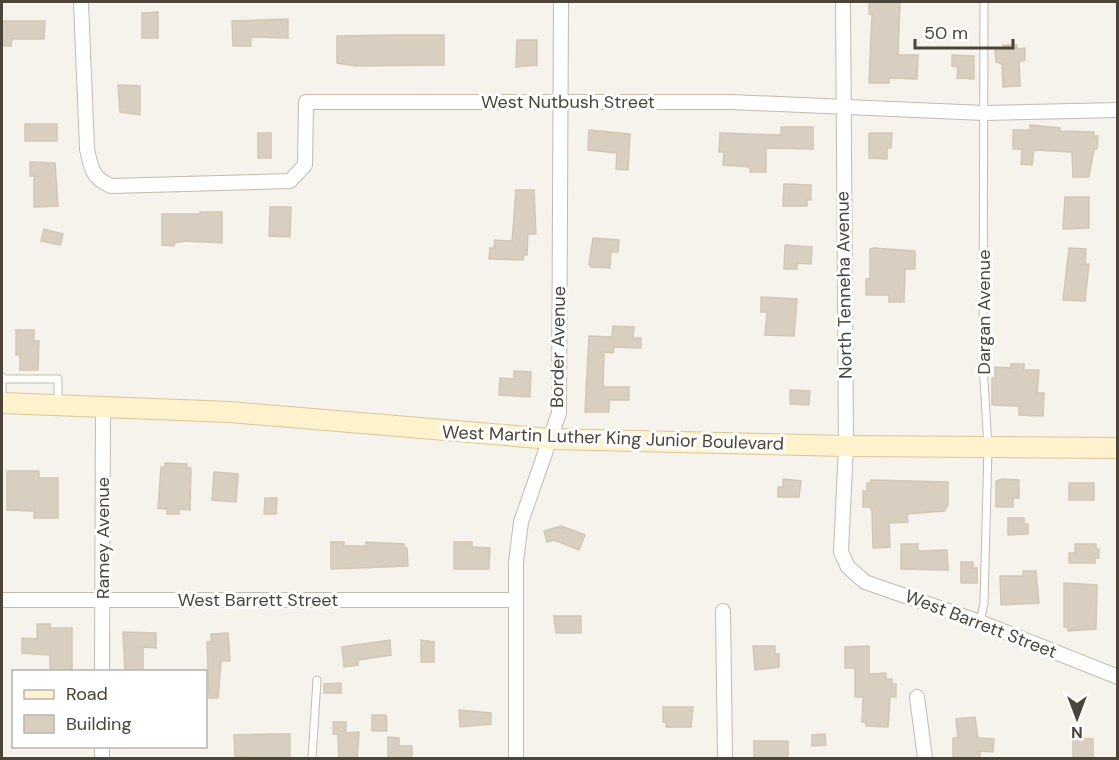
<svg xmlns="http://www.w3.org/2000/svg" width="1119" height="760" viewBox="0 0 1119 760" font-family="'DM Sans',sans-serif">
<rect width="100%" height="100%" fill="#f6f3ec"/>
<path fill="#d8cfc1" stroke="#d3c7b4" stroke-width="1.5" d="M869,2H900L898,55H918L917,79L889,78V83H869L872,14H869Z
M158,12V38H142V13Z
M288,19V38L251,37V46H233L232,21Z
M2,21H45L44,39H12L11,46H2Z
M396,35H444V65L356,66L337,63V36Z
M517,40H537V65L516,67Z
M1003,45H1017V49L1025,48V60L1019,62L1020,86L1003,87L1002,64L996,62L995,49H1003Z
M952,55L974,56V79L957,78L958,67L952,66Z
M118,85L140,86V115L120,112Z
M25,124H57V141H25Z
M1030,125L1060,128V131L1094,132V136H1098L1097,149H1094L1089,177H1073L1072,152L1034,150L1032,165L1021,164L1022,149H1013V130H1030Z
M781,127H813V149L766,148V172H750V167L723,165L724,152H719L720,133L781,135Z
M589,130L630,134L628,170L616,169L617,153L588,150Z
M258,133H271V158H258Z
M869,133H892L891,148H887V159L869,158Z
M30,162L55,163L58,206L34,207V176H30Z
M784,184L811,185V200H807V206H783Z
M516,190H534L536,234H528L527,255H524L523,260L489,259L490,248H494L495,240L512,241Z
M1065,197H1089V228L1063,229Z
M270,207H291L290,237L269,236Z
M200,212H222V243L184,241L174,243V246L162,245V214H200Z
M44,229L63,234L60,245L41,241Z
M593,238L619,240L618,252H611L610,268L591,267L589,264Z
M785,245L812,247L811,264L797,263V269H784Z
M874,248L915,251V269H905L904,302H889V295H866V279H870V249Z
M1069,248L1086,249L1085,264H1089L1085,301L1063,300Z
M761,297L797,299L794,336L765,335L767,312H761Z
M613,326L634,327L633,338H641V348L614,347L613,353L604,352L603,387H629V400H609V412H585L589,336L612,337Z
M16,330H34V341H39L38,370H20V355H16Z
M1011,364H1024V370H1039L1037,393H1044L1043,416L1019,415V406L992,405V378H995V367L1011,368Z
M514,371L531,372L530,397L499,395L500,378L514,379Z
M790,390L810,391L809,405L790,404Z
M165,463L187,464V468H191L190,510L179,509V514H167V509L158,508L161,467H165Z
M7,471H39V478H58V518H34V511L7,510Z
M214,472L238,474L236,502L212,500Z
M783,479L801,481L799,497H778V487H783Z
M1002,479L1019,480V498H1013V507H996V481Z
M871,480L948,482V505L944,511L907,514L908,522L889,523L890,547L873,548L872,511L870,507H863V491H867V483H871Z
M1069,483H1094V500H1069Z
M265,498H277L276,514H264Z
M1008,518H1024V524H1028V534L1008,535Z
M561,526L585,535L579,550L554,540L547,542L544,531Z
M331,542H344V546H366V542L404,544V548H407L408,566L331,569Z
M454,542H472V547L490,548L489,569H454Z
M901,544H918V551L947,550L948,570L901,569Z
M1075,544H1096V549H1099V558H1095V563H1069V553H1075Z
M961,562H973V568H977V583H961Z
M1023,571H1036L1039,603L1001,605L1000,576H1023Z
M1064,583L1097,585L1096,629L1068,631V628L1064,627Z
M554,616H581V633H556Z
M37,624H50V628H72V672H50V655L22,653V638L37,639Z
M123,632L156,633V648L143,647V671L125,672Z
M228,633L230,661H221L218,698H209L207,642H211V634Z
M390,640L391,655L358,660V665L344,667L342,647Z
M421,640L434,642V662H421Z
M753,646H775V654H779V667L755,670Z
M869,646V674L886,673V679H892V684H896V697H890L888,727L866,726V722H862L863,697H855V668H845V647Z
M341,683V693H324V684Z
M663,707H693L691,727H666V722H663Z
M459,710L491,713V724L460,727Z
M372,715H386L387,731H372Z
M975,717L978,738L994,739L993,752L980,751V759H953V738H958L956,719Z
M333,722H346V733L359,732L357,759H339L338,734H333Z
M276,734H290V759L235,756L234,735Z
M825,734L826,745L812,746V735Z
M388,737L399,738V746H412V759L388,758Z
M1073,738L1093,739V759H1073Z
M754,741H788V759H754Z"/>
<g fill="none" stroke-linecap="round" stroke-linejoin="round">
<defs>
<path id="service" d="M3,379H58V402
M2,401V377
M980,622L984,603L988,447L983,364L984,2
M312,758L317,680"/>
<path id="minor" d="M81,2L87,149C91,168 92,178 111,186L290,181L305,165L306,102H731L984,113L1118,110
M843,2L846,446L841,552L848,567L865,582L980,622L1118,677
M2,600H515
M723,611L725,758
M102,672L103,405
M917,697L925,758
M102,746V758
M516,758V562L521,522L559,413L561,2"/>
<path id="secondary" d="M2,403L230,412L551,439L846,446L1118,448"/>
</defs>
<use href="#service" stroke="#c2bbae" stroke-width="9"/>
<use href="#minor" stroke="#c2bbae" stroke-width="16"/>
<use href="#secondary" stroke="#d6c79b" stroke-width="22"/>
<use href="#service" stroke="#fff" stroke-width="7"/>
<use href="#minor" stroke="#fff" stroke-width="14"/>
<use href="#secondary" stroke="#fff3cd" stroke-width="20"/>
</g>
<g text-anchor="middle" dominant-baseline="central" stroke-width="6" stroke-linejoin="round" paint-order="stroke">
<g font-size="18" fill="#4b4439" stroke="#fff">
<text x="568" y="102">West Nutbush Street</text>
<text transform="translate(844 285) rotate(-91)">North Tenneha Avenue</text>
<text transform="translate(984 312) rotate(-90)">Dargan Avenue</text>
<text transform="translate(558 347) rotate(-89)">Border Avenue</text>
<text transform="translate(613 438) rotate(2)">West Martin Luther King Junior Boulevard</text>
<text transform="translate(103 538) rotate(-90)">Ramey Avenue</text>
<text x="258" y="600">West Barrett Street</text>
<text transform="translate(981 624) rotate(21)">West Barrett Street</text>
</g>
</g>
<rect width="1119" height="760" fill="none" stroke="#4b4439" stroke-width="6"/>
<rect x="12" y="670" width="195" height="78" fill="#ffffff" stroke="#b7b4b0" stroke-width="1.5"/>
<rect x="24" y="690" width="30" height="9" fill="#fff3cd" stroke="#b7b4b0" stroke-width="1.5"/>
<text x="66" y="700" font-size="18" fill="#4b4439">Road</text>
<rect x="24" y="715" width="30" height="18" fill="#d8cfc1" stroke="#b7b4b0" stroke-width="1.5"/>
<text x="66" y="730" font-size="18" fill="#4b4439">Building</text>
<g transform="translate(1077 718) rotate(180)" stroke="#ffffff" stroke-width="4.5" paint-order="stroke">
<path d="M0-4.5L10 22L0 15L-10 22Z" fill="#4b4439"/>
<text y="-9" font-size="16" font-weight="bold" text-anchor="middle" fill="#4b4439">N</text>
</g>
<path d="M915 39v9h98v-9" fill="none" stroke="#4b4439" stroke-width="3"/>
<text x="924" y="39" font-size="18" fill="#4b4439" stroke="#ffffff" stroke-width="4.5" paint-order="stroke">50 m</text>
</svg>
